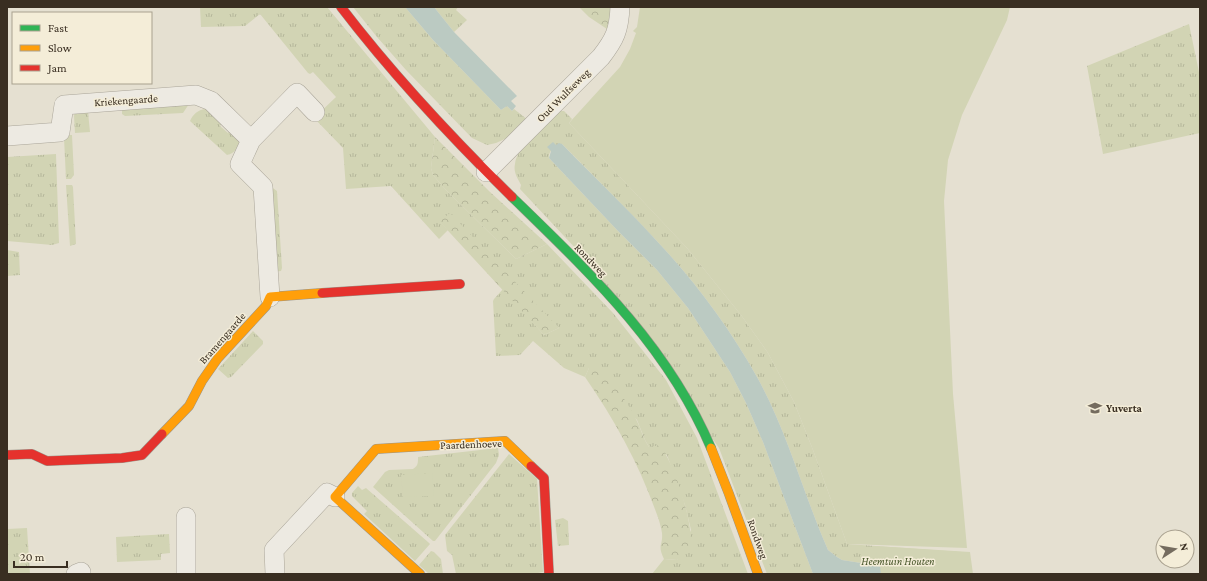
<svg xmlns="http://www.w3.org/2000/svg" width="1207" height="581" viewBox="0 0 1207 581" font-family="'Crimson Pro',serif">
<defs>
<pattern id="grass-tufts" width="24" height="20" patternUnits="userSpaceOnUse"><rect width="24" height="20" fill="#d2d4b4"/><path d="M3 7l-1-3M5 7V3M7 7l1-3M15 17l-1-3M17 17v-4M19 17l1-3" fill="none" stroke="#b5b69a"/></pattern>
<pattern id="forest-crowns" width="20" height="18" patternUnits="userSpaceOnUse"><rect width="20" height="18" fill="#d2d4b4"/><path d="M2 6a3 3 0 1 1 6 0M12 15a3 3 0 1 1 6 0" fill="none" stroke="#b5b69a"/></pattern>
</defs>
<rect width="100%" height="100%" fill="#e5e0d1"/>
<path fill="url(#grass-tufts)" d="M200,7H327L435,137L431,168L433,175L446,190L516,259L547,244L613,313L666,380L697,438L748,574H652L664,559L677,560L691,530L685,505L667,455L649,447L645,440L637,420L589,368L585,377L564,368L533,341L520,355L496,356L493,301L494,299L503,289L544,335L559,328L439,221L448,230L439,239L391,186L346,189L343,148L314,118L336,97L313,72L310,74L308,73L260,14L245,26L201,27Z
M353,7H405L433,40L501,110L507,106L512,111L514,109L528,120L507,138L496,143L487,145L472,138L406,70L377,37Z
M434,7H458L456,10L467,20L454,32Z
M1189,24L1200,77V133L1103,154L1087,66Z
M189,104L183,113L125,116L122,114V107Z
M205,109L209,110L222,122L220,126L228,133L231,129L240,140C239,147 234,154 227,155L190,121C193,114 198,110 205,109Z
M561,111H564L572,119L569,123L687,248L741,315L768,353L794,402L813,450L847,544L962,552L881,574L880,566L842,560L837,557L828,550C803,493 787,431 757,377C729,327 694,280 655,239C625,207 593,175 562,144C556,147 548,150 549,158L617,230L657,270L688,308L730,372L746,403L763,442L813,574H767L719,448L593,267L520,189L521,185C518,179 513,172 515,164C517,146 545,124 558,112Z
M75,112H88L90,132L75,133L74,116Z
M67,135H72L74,175L71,179H66L64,138Z
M56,154L59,243L52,245L7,241V157Z
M66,185H72L73,187L76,244L70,246Z
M270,186L277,191L282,268L281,271L273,272Z
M7,250L19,252L20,275L7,276Z
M253,331L263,341V344L231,377L228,378L218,369Z
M498,448L499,455L496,463L435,541H433L373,487L385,472L389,470L413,469C418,466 418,463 418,457Z
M509,454L537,479L543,572L533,574H456L452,555L447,551L445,535Z
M358,486L362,490L366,488L428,542L430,544L415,561L364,514L367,511L352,496V493Z
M563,518L568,521L569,545L558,546L555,520Z
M27,528L30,574H7V529Z
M169,534L170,553L161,554V560L117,562L116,537Z
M431,551L434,552L441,559L443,574H429L419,565Z"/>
<path fill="url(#forest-crowns)" d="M579,7H615L610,31L589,17Z
M435,137L489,191L547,244L516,259L446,190L433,175L431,168Z
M450,213L559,328L544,335L439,221Z
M589,368H602C614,384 627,401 636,419C641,429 643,438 649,447L660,445C675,466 691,516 691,542L677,560L664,559C657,544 663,547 662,533C661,527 659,519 656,512C639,464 614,419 585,377Z"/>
<path fill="#d2d4b4" d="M640,7H1010L1007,20L962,115L948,160L944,201L953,394L967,548L847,544L813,450L794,402L768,353L741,315L687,248L569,123L620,67L630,49L636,33L633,31L637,27Z
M432,473L434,496L403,497L401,475Z
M875,546L970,552L973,574H881Z"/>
<path fill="#bbcac2" d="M405,7H434L454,32L517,96L511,101L516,106L512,111L507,106L501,110L433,40Z
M553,142L556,145L559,143L562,144C593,176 625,206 655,239C694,280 729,327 757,377C787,431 803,493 828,550L837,557L842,560L880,566L881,574H813L763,442L746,403L730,372L688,308L657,270L617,230L549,158L551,151L547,147Z"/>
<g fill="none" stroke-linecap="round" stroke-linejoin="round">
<defs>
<path id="street" d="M7,136L60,132L64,105L196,95L211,101L251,140L240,164L263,187L270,297
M251,140L297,93L315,112
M486,172L601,57C615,39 619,30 620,7
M186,517V574
M76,574L81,572
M275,574L274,550L327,493L335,497"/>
<path id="fast" d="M512,197C590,273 668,346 711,448"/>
<path id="slow" d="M162,434L189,406L202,381L218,358L266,306L270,297L322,293
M711,448L729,494L758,574
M420,574L335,497L376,449L505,441L531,466"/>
<path id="jam" d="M341,7C393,75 451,137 512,197
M322,293L460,284
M7,455L32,454L47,461L122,458L142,455L162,434
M531,466L544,478L549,574"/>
</defs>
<use href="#street" stroke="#aaa599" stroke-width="20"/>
<use href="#fast" stroke="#9a9489" stroke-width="10"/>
<use href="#slow" stroke="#9a9489" stroke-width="10"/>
<use href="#jam" stroke="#9a9489" stroke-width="10"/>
<use href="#street" stroke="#edeae2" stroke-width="19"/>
<use href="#fast" stroke="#30b455" stroke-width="9"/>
<use href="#slow" stroke="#ff9f0a" stroke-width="9"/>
<use href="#jam" stroke="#e5322d" stroke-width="9"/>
</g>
<defs>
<symbol id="university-bare" viewBox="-9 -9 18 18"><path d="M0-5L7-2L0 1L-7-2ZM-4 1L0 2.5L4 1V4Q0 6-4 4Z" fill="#756c5f" stroke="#f4edd8" stroke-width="2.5" paint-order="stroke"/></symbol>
</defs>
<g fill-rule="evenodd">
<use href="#university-bare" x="1085" y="398" width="20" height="20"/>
</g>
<g text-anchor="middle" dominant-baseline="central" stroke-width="3" stroke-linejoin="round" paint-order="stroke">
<g font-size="11" fill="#392e21" stroke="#f4edd8">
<text transform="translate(563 95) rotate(-45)">Oud Wulfseweg</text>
<text transform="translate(126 100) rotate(-4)">Kriekengaarde</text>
<text transform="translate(591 260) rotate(46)">Rondweg</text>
<text transform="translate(222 338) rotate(-49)">Bramengaarde</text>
<text transform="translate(471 444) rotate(-2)">Paardenhoeve</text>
<text transform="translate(758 539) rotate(70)">Rondweg</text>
</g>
<g font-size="11" font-weight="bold" fill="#392e21" stroke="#f4edd8" text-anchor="start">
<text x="1106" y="408">Yuverta</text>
</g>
<g font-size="11" font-style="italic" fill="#475529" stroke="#f4edd8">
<text x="898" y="561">Heemtuin Houten</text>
</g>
</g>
<rect width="1207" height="581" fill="none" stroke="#392e21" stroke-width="16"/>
<rect x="12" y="12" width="140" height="72" fill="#f4edd8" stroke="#a9a18f"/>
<rect x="20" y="25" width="20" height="6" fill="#30b455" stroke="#a9a18f"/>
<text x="48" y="32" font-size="12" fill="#392e21">Fast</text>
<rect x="20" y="45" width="20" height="6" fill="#ff9f0a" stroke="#a9a18f"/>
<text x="48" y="52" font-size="12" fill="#392e21">Slow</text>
<rect x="20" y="65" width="20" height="6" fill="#e5322d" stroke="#a9a18f"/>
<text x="48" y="72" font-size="12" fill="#392e21">Jam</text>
<g transform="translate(1175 549) rotate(78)"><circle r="19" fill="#f4edd8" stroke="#a9a18f"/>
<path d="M0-3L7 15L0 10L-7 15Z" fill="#756c5f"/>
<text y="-6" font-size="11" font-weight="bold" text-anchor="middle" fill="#392e21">N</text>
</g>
<path d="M14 561v6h53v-6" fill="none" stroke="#392e21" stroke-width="2"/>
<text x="20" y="561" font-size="12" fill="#392e21" stroke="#f4edd8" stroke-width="3" paint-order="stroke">20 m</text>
</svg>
